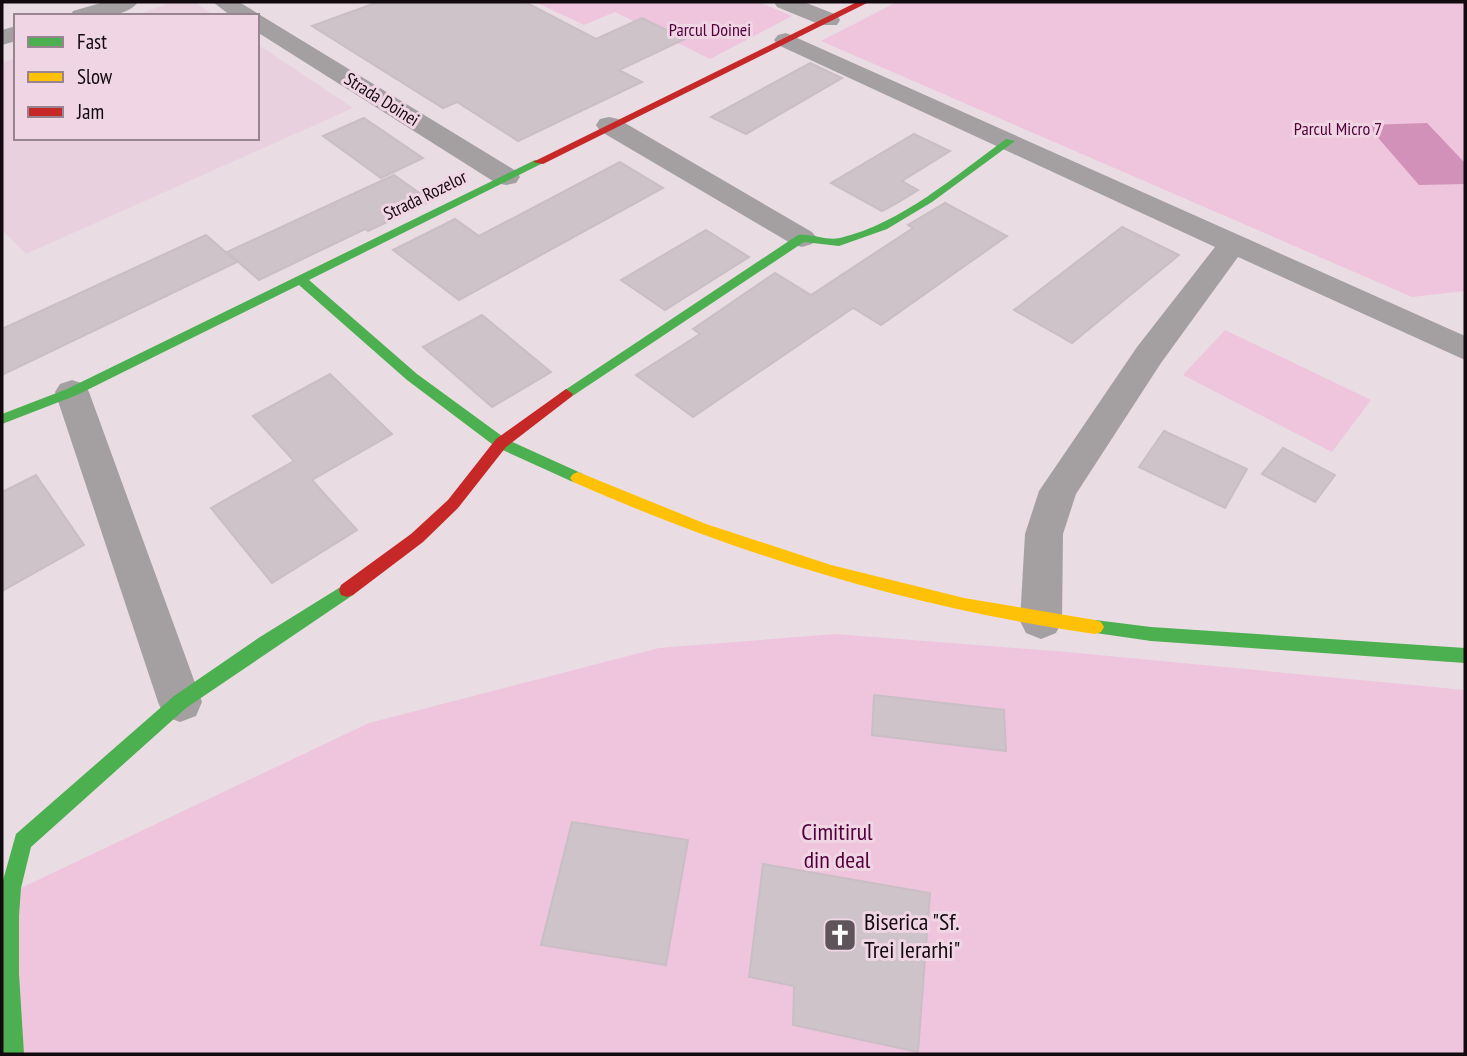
<svg xmlns="http://www.w3.org/2000/svg" width="1467" height="1056" viewBox="0 0 1467 1056" font-family="'PT Sans Narrow',sans-serif">
<rect width="100%" height="100%" fill="#eadce3"/>
<path fill="#e9d0de" d="M172,2H194L215,16H133Z
M257,44L353,108L26,254L2,230V63L16,58V138H257Z"/>
<path fill="#eec5dd" d="M535,2H759L792,16L710,59L615,12L584,25Z
M897,2H1465V291L1412,297L821,41Z
M1225,330L1371,400L1332,452L1183,375Z
M835,634L1067,652L1465,690V1054H2V897L369,723L659,648Z"/>
<path fill="#d291b9" d="M1427,123L1465,163V184L1419,185L1367,125Z"/>
<path fill="#cec3c9" stroke="#cabec4" stroke-width="2" d="M378,2H525L596,39L642,18L685,39L619,70L642,82L518,141L457,102L443,108L312,26Z
M810,63L842,78L746,134L711,117Z
M364,118L423,158L381,178L323,136Z
M914,134L950,151L902,181L918,190L899,202L882,211L831,183Z
M620,162L663,188L459,300L393,250L455,219L479,236Z
M394,175L431,201L368,231L365,229L259,280L227,252Z
M945,203L1007,236L881,325L853,308L693,417L636,375L700,334L693,329L775,273L811,295L913,228L908,225Z
M1122,227L1179,255L1072,343L1014,310Z
M706,230L749,257L665,310L621,280Z
M206,235L237,262L2,375V329Z
M482,315L551,372L492,407L423,347Z
M330,374L392,434L312,480L357,530L272,583L211,508L294,461L253,416Z
M1164,431L1247,469L1225,508L1139,467Z
M1283,448L1335,475L1315,502L1262,474Z
M36,475L84,545L2,591V492Z
M874,695L1004,710L1006,751L872,735Z
M572,822L688,840L666,965L541,945Z
M763,864L930,893L918,1052L793,1025L794,986L749,977Z"/>
<g fill="none" stroke-linecap="round" stroke-linejoin="round">
<path fill="#a4a0a2" fill-rule="evenodd" d="M104,2H138C125,20 89,16 70,16L73,11Z
M213,2H239L516,171L520,177L516,183L506,185L496,183L257,32V16H231Z
M774,2H804L837,15L840,20L837,25H821L777,7Z
M16,26V41L2,45V30Z
M786,33L1465,336V360L1238,257L1161,363L1076,494L1063,534L1062,621L1056,633L1041,639L1026,633L1020,621L1025,534L1039,491L1137,347L1215,247L778,45L774,40L778,35Z
M609,117L618,119L812,232L817,238L812,244L802,247L792,244L600,131L596,125L600,119Z
M72,380L84,384L89,392L202,702L196,716L180,722L164,716L158,702L55,392L60,384Z"/>
<path fill="#4caf50" fill-rule="evenodd" d="M1006,139L1015,141L932,202L887,229L839,246L804,242L571,397H561L559,394L798,235C812,233 826,241 840,238C902,223 956,175 1006,139Z
M535,160L545,162L309,280L417,374L506,439L583,474L586,478L583,482H573L496,447L407,380L299,285L77,395L2,424V414L67,389Z
M347,583L353,585L355,590L353,595L186,708L31,847L21,888L19,916V974L24,1054H2V884L16,834L174,696L260,637Z
M1095,620L1151,627L1465,648V663L1151,641L1089,632L1086,627L1089,622Z"/>
<path fill="#ffc107" fill-rule="evenodd" d="M578,472L706,524L831,565L964,598L1095,620L1101,622L1104,627L1101,632L1095,634C913,608 741,556 573,482L570,478L573,474Z"/>
<path fill="#c62828" fill-rule="evenodd" d="M857,2H869L543,164L533,162Z
M566,389L573,394L571,397L506,447L458,508L423,542L353,595L347,597L341,595L339,590L341,585L411,534L448,500L496,439Z"/>
</g>
<defs>
<symbol id="church-square" viewBox="-11 -11 22 22"><rect x="-9" y="-9" width="18" height="18" rx="4" fill="#5e5459" stroke="#f0d6e4"/><path d="M-1.2-6h2.4v3.5h3.3v2.4h-3.3V6h-2.4V-.1h-3.3v-2.4h3.3Z" fill="#fff"/></symbol>
</defs>
<g fill-rule="evenodd">
<use href="#church-square" x="821" y="916" width="38" height="38"/>
</g>
<g text-anchor="middle" dominant-baseline="central" stroke-width="6" stroke-linejoin="round" paint-order="stroke">
<g font-size="18" fill="#52003c" stroke="#f0d6e4">
<text x="710" y="29">Parcul Doinei</text>
<text x="1338" y="128">Parcul Micro 7</text>
</g>
<g font-size="18" fill="#120a0e" stroke="#f0d6e4">
<text transform="translate(382 99) rotate(32)">Strada Doinei</text>
<text transform="translate(425 195) rotate(-26)">Strada Rozelor</text>
</g>
<g font-size="24" fill="#52003c" stroke="#f0d6e4">
<text x="837" y="831">Cimitirul<tspan x="837" dy="28">din deal</tspan></text>
</g>
<g font-size="24" fill="#120a0e" stroke="#f0d6e4" text-anchor="start">
<text x="864" y="921">Biserica "Sf.<tspan x="864" dy="28">Trei Ierarhi"</tspan></text>
</g>
</g>
<rect width="1467" height="1056" fill="none" stroke="#120a0e" stroke-width="7"/>
<rect x="14" y="14" width="245" height="126" fill="#f0d6e4" stroke="#97848e" stroke-width="2"/>
<rect x="28" y="37" width="35" height="10" fill="#4caf50" stroke="#97848e" stroke-width="2"/>
<text x="77" y="49" font-size="21" fill="#120a0e">Fast</text>
<rect x="28" y="72" width="35" height="10" fill="#ffc107" stroke="#97848e" stroke-width="2"/>
<text x="77" y="84" font-size="21" fill="#120a0e">Slow</text>
<rect x="28" y="107" width="35" height="10" fill="#c62828" stroke="#97848e" stroke-width="2"/>
<text x="77" y="119" font-size="21" fill="#120a0e">Jam</text>
</svg>
